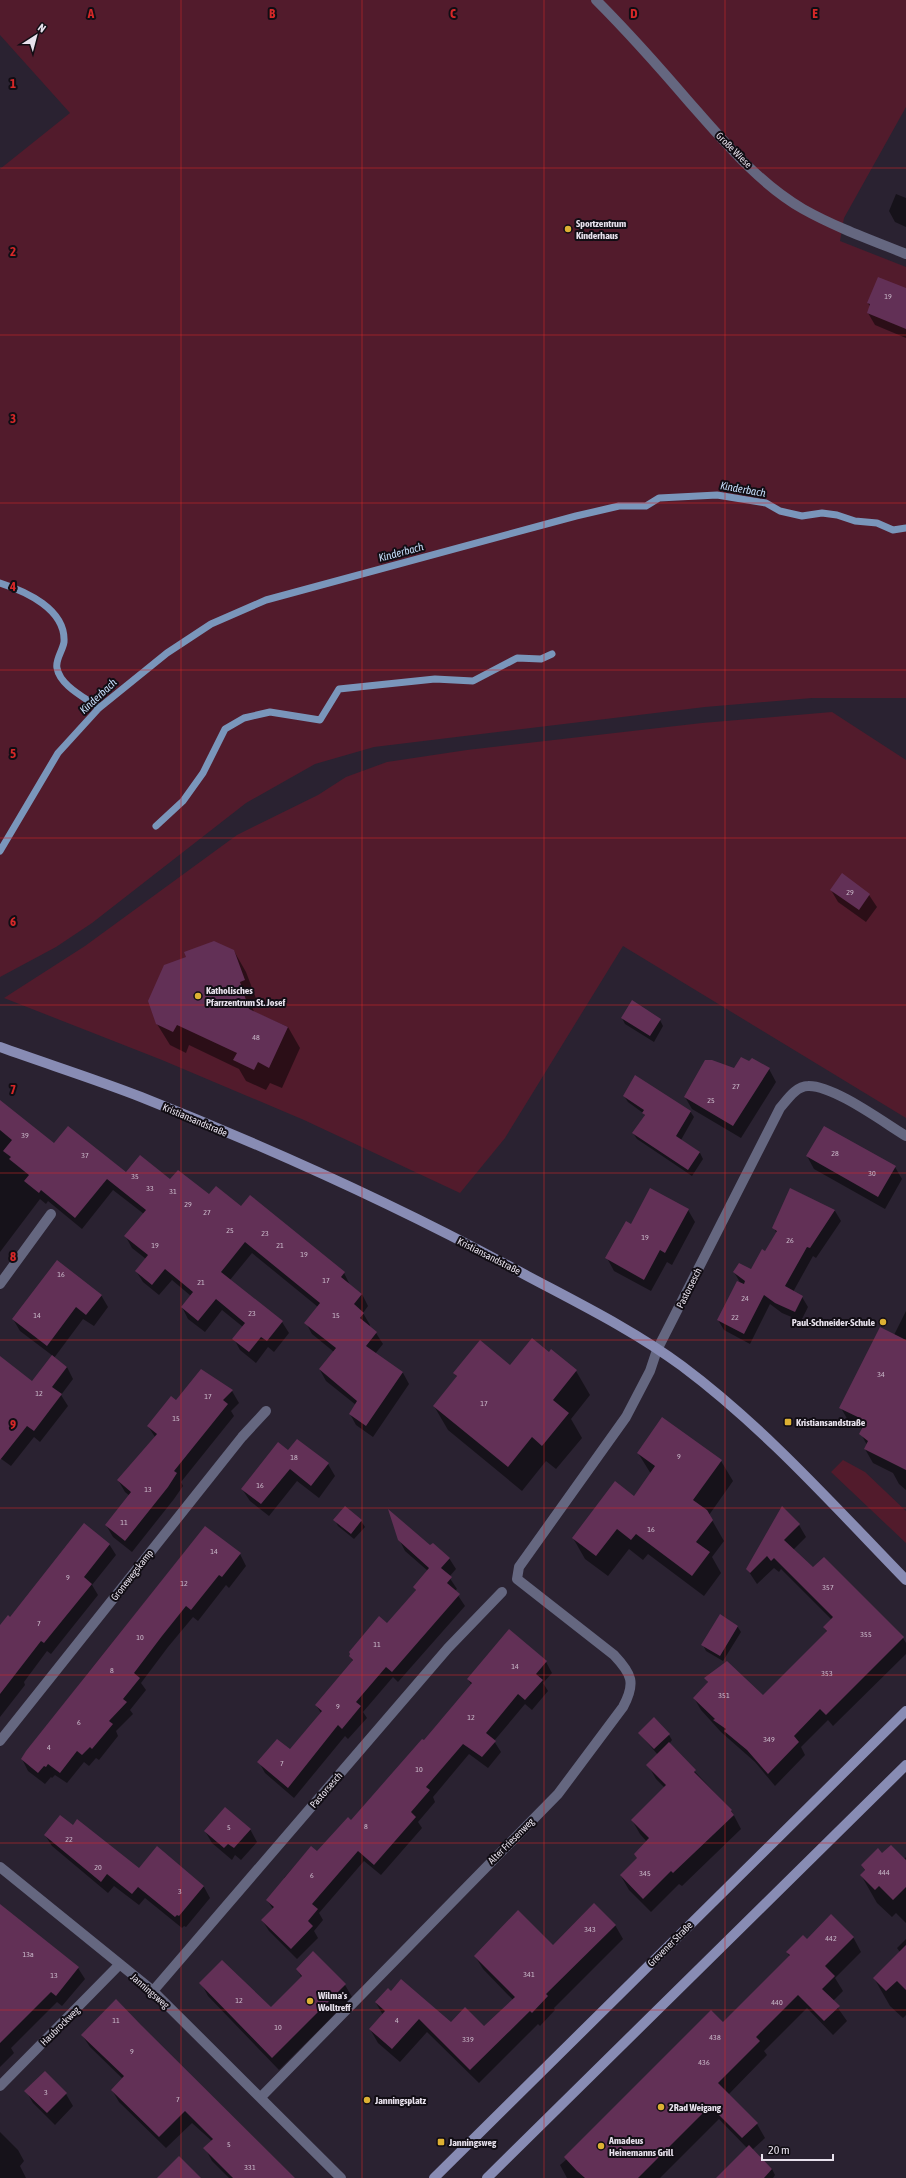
<svg xmlns="http://www.w3.org/2000/svg" width="906" height="2178" viewBox="0 0 906 2178" font-family="'Asap Condensed',sans-serif">
<rect width="100%" height="100%" fill="#2a2231"/>
<path fill="#521b2c" d="M0,0H906V107L844,218L840,241L906,267V698H812L705,707L374,747L315,764L246,803L92,923L56,947L0,977V169L70,113L0,35Z
M832,712L906,760V1118L623,946L505,1138L460,1193L304,1120L162,1060L4,998L85,946L237,835L318,795L346,777L387,762L467,750L702,723Z
M843,1460L865,1472L906,1511V1543L831,1472Z"/>
<path fill="#0007" d="M896,194L906,198V227L895,222L889,211Z
M906,290V338L875,325L868,313L870,307L868,303Z
M831,890L869,895L877,907L866,922L838,902Z
M234,951L246,972L257,1001L251,1004L254,1012L288,1027L300,1048L282,1088L270,1083L266,1090L246,1081L239,1069L189,1045L186,1053L170,1045L157,1024Z
M622,1018L660,1020L663,1026L654,1042L625,1024Z
M769,1069L776,1082L741,1138L692,1109L685,1097Z
M624,1096L690,1111L694,1117L681,1140L700,1153L703,1159L692,1176L637,1139L633,1133L645,1116L643,1113L628,1102Z
M0,1111L54,1145L126,1174L170,1180L241,1207L344,1273L350,1285L362,1294L368,1306L363,1313L370,1325L369,1327L376,1333L383,1344L375,1354L403,1373L409,1384L373,1437L356,1425L350,1414L356,1405L326,1381L320,1370L334,1352L312,1334L306,1323L318,1307L252,1253L230,1280L282,1322L289,1333L274,1352L268,1347L256,1363L240,1350L234,1339L243,1327L222,1310L205,1332L188,1319L182,1307L191,1296L172,1280L159,1295L143,1282L136,1271L146,1259L132,1248L126,1237L144,1214L113,1190L82,1229L48,1201L46,1204L40,1199L0,1252Z
M807,1156L895,1167L902,1179L885,1209L814,1169Z
M791,1189L835,1211L841,1221L816,1258L813,1256L793,1292L802,1297L808,1307L801,1321L782,1313L770,1304L750,1344L724,1330L718,1320L741,1284L734,1272L752,1271L777,1234L774,1228Z
M688,1210L695,1222L672,1265L667,1262L651,1291L614,1271L607,1258L631,1225Z
M101,1295L108,1307L94,1326L83,1319L54,1358L67,1367L73,1379L61,1395L68,1406L40,1442L34,1437L11,1466L0,1458V1357L32,1382L53,1356L20,1331L13,1319Z
M906,1311V1490L899,1484L893,1473L873,1463L865,1449L867,1445L861,1434L863,1429L849,1422L841,1408L894,1335Z
M549,1353L576,1371L590,1395L571,1419L582,1438L556,1469L546,1461L522,1491L448,1430L434,1406L457,1377L454,1373L510,1366Z
M201,1370L232,1391L239,1403L231,1411L234,1416L181,1482L183,1486L174,1499L132,1552L113,1537L106,1525L130,1496L125,1492L118,1480L155,1437L148,1426L176,1401Z
M288,1452L328,1464L335,1476L319,1498L297,1481L269,1516L250,1501L242,1489Z
M638,1453L721,1461L733,1481L709,1515L724,1541L712,1557L721,1573L704,1596L648,1554L643,1560L629,1549L608,1576L585,1559L573,1538L634,1497L651,1474Z
M335,1520L361,1521L365,1527L354,1539L338,1526Z
M799,1525L806,1537L793,1550L813,1569L903,1638L906,1643V1654L833,1726L828,1720L801,1747L805,1755L775,1786L755,1762L721,1732L701,1710L694,1698L708,1683L706,1679L763,1697L827,1632L824,1628L832,1620L781,1569L779,1572L774,1568L757,1584L747,1569Z
M205,1527L240,1554L246,1566L229,1588L226,1585L198,1621L193,1617L168,1647L141,1683L146,1690L130,1710L133,1714L116,1731L118,1736L99,1760L96,1758L89,1766L84,1762L67,1783L55,1775L52,1778L51,1777L45,1784L28,1771L22,1759L88,1673Z
M399,1539L431,1547L449,1558L456,1569L449,1577L457,1589L455,1591L465,1606L398,1682L393,1677L363,1712L367,1718L348,1739L345,1736L294,1798L265,1773L259,1762L290,1751L321,1713L316,1705L353,1662L350,1656L387,1624L416,1591L414,1587L428,1571L405,1551Z
M109,1544L116,1555L92,1585L98,1595L51,1654L47,1651L24,1682L25,1685L0,1717V1627Z
M737,1626L741,1632L723,1661L706,1651L703,1645Z
M546,1662L552,1673L543,1683L548,1691L532,1710L525,1704L494,1741L501,1752L488,1768L469,1754L433,1797L435,1802L418,1822L422,1828L381,1875L364,1861L319,1913L323,1920L314,1931L318,1938L297,1959L269,1931L262,1920L273,1909L267,1900L285,1880L284,1878L311,1847L318,1853L351,1821L425,1742L472,1686L468,1679Z
M639,1733L669,1735L672,1740L669,1744L731,1810L741,1829L682,1886L679,1884L651,1912L629,1890L621,1876L638,1859L647,1842L640,1834L632,1820L665,1788L656,1779L648,1765L658,1755Z
M73,1827L139,1870L157,1848L204,1887L210,1898L186,1927L184,1926L182,1928L145,1898L139,1905L114,1886L108,1893L52,1846L45,1835Z
M250,1829L257,1842L241,1860L235,1855L232,1860L212,1843L205,1831Z
M882,1855L904,1859L906,1857V1923L896,1913L892,1917L877,1903L861,1875L865,1871L862,1866Z
M0,1906L78,1968L85,1979L62,2006L57,2002L11,2048L14,2053L0,2067Z
M615,1925L623,1939L554,2008L555,2010L540,2026L538,2024L479,2083L427,2032L400,2062L378,2043L370,2029L383,2015L376,2003L451,2023L484,2028L513,2000L483,1969L475,1956L553,1946Z
M853,1937L861,1952L835,1978L843,1991L833,2001L847,2021L833,2035L807,2008L764,2051L767,2055L728,2095L757,2124L765,2138L752,2150L772,2169L775,2175L773,2178H717L747,2148L719,2119L660,2178H567L560,2165L723,2023L790,1957L787,1952L807,1940Z
M906,1939V2015L903,2018L890,2006L874,1978L900,1952L897,1948Z
M297,1969L345,1985L352,1997L279,2070L208,1996L201,1983L271,2008L302,1978Z
M82,2035L293,2178H229L212,2161L205,2148L212,2141L192,2123L166,2148L119,2102L112,2090L123,2079L90,2047Z
M45,2072L66,2094L73,2106L55,2125L33,2103L26,2091Z
M0,2132L18,2150L24,2161L20,2166L26,2178H0Z"/>
<g fill="none" stroke-linecap="round" stroke-linejoin="round">
<path stroke="#7a96bb" stroke-width="7" d="M0,583C25,591 66,609 64,642C63,650 55,660 57,668C60,686 86,698 99,708
M156,826L183,801L203,773L225,729L244,718L270,712L320,720L339,689L435,679L473,681L517,658L541,659L552,654
M0,851L58,753L99,708L167,653L211,624L266,600L576,516L619,506H646L659,498L717,495L766,503L780,511L802,516L822,513L837,515L855,521L877,523L893,530L906,528"/>
</g>
<path fill="#623056" d="M878,277L906,288V329L867,313L870,304L867,303Z
M842,873L870,894L859,910L830,890Z
M214,941L234,950L245,980L240,982L249,1009L288,1027L269,1068L258,1062L254,1070L233,1060L237,1053L177,1025L173,1032L156,1024L148,1001L164,965L186,957L184,952Z
M632,1000L661,1019L650,1036L621,1018Z
M741,1057L749,1061L752,1058L770,1068L733,1126L684,1097L705,1060H712L734,1068Z
M635,1075L691,1111L676,1136L700,1152L688,1170L632,1133L645,1115L642,1113L644,1110L623,1096Z
M0,1100L54,1143L68,1126L126,1172L140,1155L170,1179L178,1170L209,1194L216,1186L241,1206L250,1195L345,1272L341,1277L362,1294L354,1304L364,1313L360,1318L377,1332L366,1346L403,1372L366,1426L349,1414L357,1401L319,1369L336,1348L304,1323L320,1303L245,1242L221,1272L283,1321L267,1341L261,1337L249,1352L232,1339L245,1323L216,1299L198,1321L181,1307L193,1292L165,1269L152,1285L135,1271L148,1255L124,1236L146,1210L107,1179L75,1218L41,1190L39,1193L24,1181L29,1175L9,1159L11,1157L3,1151L12,1140L0,1130Z
M824,1126L896,1166L878,1197L806,1156Z
M650,1188L689,1209L665,1253L660,1250L644,1280L605,1258L626,1221L631,1224Z
M790,1188L835,1210L810,1248L807,1247L785,1286L803,1296L795,1312L775,1303L764,1295L744,1334L717,1320L737,1281L744,1284L745,1281L733,1272L739,1263L751,1269L762,1249L765,1251L777,1231L772,1228Z
M57,1260L102,1295L86,1315L76,1307L47,1346L12,1319Z
M880,1327L906,1340V1470L864,1449L868,1441L859,1434L866,1421L839,1408Z
M532,1338L549,1352L551,1349L577,1370L553,1400L569,1413L542,1446L532,1437L508,1467L433,1406L457,1376L453,1373L480,1340L510,1365Z
M52,1355L67,1367L52,1387L62,1394L34,1431L27,1426L0,1460V1356L32,1381Z
M201,1369L233,1390L223,1400L228,1404L174,1471L177,1473L168,1487L125,1541L105,1525L131,1492L117,1480L157,1434L147,1426L171,1396L176,1400Z
M662,1417L722,1460L693,1500L707,1510L713,1520L696,1542L710,1552L692,1576L636,1534L631,1540L617,1529L596,1556L572,1538L615,1481L634,1496L655,1466L637,1453Z
M297,1439L329,1463L311,1486L290,1469L261,1504L241,1489L278,1442L288,1450Z
M345,1506L362,1520L351,1534L333,1520Z
M782,1506L800,1524L784,1540L813,1567L824,1557L904,1637L826,1715L820,1709L794,1736L799,1742L768,1774L747,1750L724,1731L726,1729L713,1720L715,1719L693,1698L708,1682L704,1678L727,1661L763,1695L827,1631L823,1627L833,1617L774,1558L771,1561L767,1556L750,1573L746,1569Z
M388,1509L430,1545L433,1543L450,1558L441,1568L452,1577L447,1583L460,1594L392,1672L386,1667L356,1702L361,1706L342,1729L338,1725L288,1788L257,1762L277,1739L290,1749L322,1711L315,1705L353,1660L349,1656L350,1654L349,1652L379,1616L387,1623L416,1590L413,1587L429,1568L398,1540Z
M84,1523L110,1544L84,1577L92,1584L44,1643L41,1641L0,1694V1625L8,1615L10,1617Z
M205,1526L241,1553L222,1577L219,1575L191,1610L186,1606L162,1636L134,1673L140,1678L123,1699L127,1702L109,1721L113,1724L92,1749L90,1747L82,1755L77,1751L60,1773L48,1764L46,1767L44,1766L38,1773L21,1759L26,1751Z
M720,1614L738,1626L720,1656L701,1645Z
M509,1629L547,1661L536,1674L543,1680L525,1700L518,1694L486,1733L496,1741L482,1757L463,1744L426,1787L430,1790L411,1812L416,1817L374,1865L358,1851L312,1904L318,1909L308,1921L313,1926L291,1949L261,1920L274,1907L266,1900L311,1846L317,1851L348,1817L351,1820L422,1739L424,1740L472,1683L467,1679Z
M654,1717L670,1734L654,1749L638,1733Z
M669,1742L696,1770L694,1772L732,1810L731,1811L734,1815L673,1873L671,1871L643,1899L620,1875L637,1858L634,1854L649,1838L631,1820L666,1785L646,1765Z
M225,1807L251,1829L234,1848L228,1844L224,1848L204,1831Z
M60,1815L73,1825L77,1819L139,1868L157,1846L204,1886L179,1916L177,1915L175,1917L138,1887L132,1894L107,1874L101,1882L44,1835Z
M891,1845L906,1860V1887L893,1900L879,1886L875,1890L860,1875L865,1870L861,1865L878,1848L882,1853Z
M594,1903L616,1925L546,1994L548,1996L532,2013L530,2011L470,2070L419,2019L392,2049L369,2029L385,2011L375,2002L388,1988L391,1991L401,1979L451,2022L465,2007L484,2026L515,1997L474,1956L518,1910L553,1945Z
M0,1904L79,1967L56,1996L51,1992L0,2043Z
M831,1914L854,1937L825,1966L835,1976L822,1989L840,2006L824,2021L798,1995L756,2037L760,2041L718,2083L758,2123L742,2138L710,2106L638,2178H585L577,2171L564,2157L711,2010L723,2022L790,1955L786,1952L803,1935L807,1939Z
M906,1945V1990L897,1981L886,1991L873,1978Z
M313,1951L346,1984L272,2058L199,1983L222,1960L271,2007L302,1976L296,1969Z
M116,1999L141,2025L295,2178H233L203,2148L213,2139L185,2111L159,2137L111,2090L124,2076L81,2035Z
M45,2071L67,2093L47,2113L24,2091Z
M749,2145L772,2169L764,2178H716Z
M179,2156L201,2178H157Z"/>
<g fill="none" stroke-linecap="round" stroke-linejoin="round">
<path stroke="#656780" stroke-width="10" d="M596,0C629,33 660,68 690,103C724,141 758,183 803,209C835,227 871,240 906,254
M0,1284L51,1214
M517,1579L519,1567L626,1417L650,1371L657,1350L780,1108C787,1100 796,1086 808,1086C833,1085 883,1122 906,1136
M0,1741L242,1437L266,1411
M0,1867L153,1991L341,2178
M153,1991L448,1648L502,1592
M0,2086L119,1965
M261,2097L558,1794L623,1707C636,1683 632,1674 614,1655L517,1579"/>
<path stroke="#888cb4" stroke-width="10" d="M0,1047C47,1064 95,1079 141,1097C270,1148 398,1206 520,1272C574,1301 632,1329 682,1366C765,1428 834,1506 906,1580
M434,2178L906,1711
M487,2178L906,1765"/>
</g>
<path fill="none" stroke="#d62828" stroke-width="1" stroke-opacity="0.55" d="M181,0V2178M362,0V2178M544,0V2178M725,0V2178M0,168H906M0,335H906M0,503H906M0,670H906M0,838H906M0,1005H906M0,1173H906M0,1340H906M0,1508H906M0,1675H906M0,1843H906M0,2010H906"/>
<g fill="#ddb133" stroke="#110d14" stroke-width="1.5">
<circle cx="568" cy="229" r="4"/>
<circle cx="198" cy="996" r="4"/>
<circle cx="883" cy="1322" r="4"/>
<rect x="784" y="1418" width="8" height="8" rx="2"/>
<circle cx="310" cy="2001" r="4"/>
<circle cx="367" cy="2100" r="4"/>
<circle cx="661" cy="2107" r="4"/>
<rect x="437" y="2138" width="8" height="8" rx="2"/>
<circle cx="601" cy="2146" r="4"/>
</g>
<g text-anchor="middle" dominant-baseline="central" stroke-width="4" stroke-linejoin="round" paint-order="stroke">
<g font-size="8" fill="#c6b5c6">
<text x="888" y="296">19</text>
<text x="850" y="892">29</text>
<text x="256" y="1037">48</text>
<text x="736" y="1086">27</text>
<text x="711" y="1100">25</text>
<text x="25" y="1135">39</text>
<text x="835" y="1153">28</text>
<text x="85" y="1155">37</text>
<text x="872" y="1173">30</text>
<text x="135" y="1176">35</text>
<text x="150" y="1188">33</text>
<text x="173" y="1191">31</text>
<text x="188" y="1204">29</text>
<text x="207" y="1212">27</text>
<text x="230" y="1230">25</text>
<text x="265" y="1233">23</text>
<text x="645" y="1237">19</text>
<text x="790" y="1240">26</text>
<text x="155" y="1245">19</text>
<text x="280" y="1245">21</text>
<text x="304" y="1254">19</text>
<text x="61" y="1274">16</text>
<text x="326" y="1280">17</text>
<text x="201" y="1282">21</text>
<text x="745" y="1298">24</text>
<text x="252" y="1313">23</text>
<text x="37" y="1315">14</text>
<text x="336" y="1315">15</text>
<text x="735" y="1317">22</text>
<text x="881" y="1374">34</text>
<text x="39" y="1393">12</text>
<text x="208" y="1396">17</text>
<text x="484" y="1403">17</text>
<text x="176" y="1418">15</text>
<text x="679" y="1456">9</text>
<text x="294" y="1457">18</text>
<text x="260" y="1485">16</text>
<text x="148" y="1489">13</text>
<text x="124" y="1522">11</text>
<text x="651" y="1529">16</text>
<text x="214" y="1551">14</text>
<text x="68" y="1577">9</text>
<text x="184" y="1583">12</text>
<text x="828" y="1587">357</text>
<text x="39" y="1623">7</text>
<text x="866" y="1634">355</text>
<text x="140" y="1637">10</text>
<text x="377" y="1644">11</text>
<text x="515" y="1666">14</text>
<text x="112" y="1670">8</text>
<text x="827" y="1673">353</text>
<text x="724" y="1695">351</text>
<text x="338" y="1706">9</text>
<text x="471" y="1717">12</text>
<text x="79" y="1722">6</text>
<text x="769" y="1739">349</text>
<text x="49" y="1747">4</text>
<text x="282" y="1763">7</text>
<text x="419" y="1769">10</text>
<text x="366" y="1826">8</text>
<text x="229" y="1827">5</text>
<text x="69" y="1839">22</text>
<text x="98" y="1867">20</text>
<text x="884" y="1872">444</text>
<text x="645" y="1873">345</text>
<text x="312" y="1875">6</text>
<text x="180" y="1891">3</text>
<text x="590" y="1929">343</text>
<text x="831" y="1938">442</text>
<text x="28" y="1954">13a</text>
<text x="529" y="1974">341</text>
<text x="54" y="1975">13</text>
<text x="239" y="2000">12</text>
<text x="777" y="2002">440</text>
<text x="116" y="2020">11</text>
<text x="397" y="2020">4</text>
<text x="278" y="2027">10</text>
<text x="715" y="2037">438</text>
<text x="468" y="2039">339</text>
<text x="132" y="2051">9</text>
<text x="704" y="2062">436</text>
<text x="46" y="2092">3</text>
<text x="178" y="2099">7</text>
<text x="229" y="2144">5</text>
<text x="250" y="2167">331</text>
</g>
<g font-size="10" fill="#e7e1ec" stroke="#110d14">
<text transform="translate(734 150) rotate(45)">Große Wiese</text>
<text transform="translate(195 1120) rotate(23)">Kristiansandstraße</text>
<text transform="translate(489 1256) rotate(27)">Kristiansandstraße</text>
<text transform="translate(689 1288) rotate(-63)">Pastorsesch</text>
<text transform="translate(132 1575) rotate(-52)">Gronewegskamp</text>
<text transform="translate(326 1790) rotate(-49)">Pastorsesch</text>
<text transform="translate(511 1841) rotate(-45)">Alter Friesenweg</text>
<text transform="translate(670 1944) rotate(-45)">Grevener Straße</text>
<text transform="translate(150 1991) rotate(41)">Janningsweg</text>
<text transform="translate(60 2026) rotate(-45)">Haubrockweg</text>
</g>
<g font-size="10" font-weight="bold" fill="#e7e1ec" stroke="#110d14" text-anchor="start">
<text x="576" y="223">Sportzentrum<tspan x="576" dy="12">Kinderhaus</tspan></text>
<text x="206" y="990">Katholisches<tspan x="206" dy="12">Pfarrzentrum St. Josef</tspan></text>
<text x="875" y="1322" text-anchor="end">Paul-Schneider-Schule</text>
<text x="796" y="1422">Kristiansandstraße</text>
<text x="318" y="1995">Wilma's<tspan x="318" dy="12">Wolltreff</tspan></text>
<text x="375" y="2100">Janningsplatz</text>
<text x="669" y="2107">2Rad Weigang</text>
<text x="609" y="2140">Amadeus<tspan x="609" dy="12">Heinemanns Grill</tspan></text>
<text x="449" y="2142">Janningsweg</text>
</g>
<g font-size="11" font-style="italic" fill="#c6defb" stroke="#110d14">
<text transform="translate(743 489) rotate(10)">Kinderbach</text>
<text transform="translate(401 552) rotate(-15)">Kinderbach</text>
<text transform="translate(98 696) rotate(-43)">Kinderbach</text>
</g>
</g>
<g font-size="13" text-anchor="middle" font-weight="bold" fill="#d62828" stroke="#110d14" stroke-width="4" stroke-linejoin="round" paint-order="stroke">
<text x="91" y="18">A</text>
<text x="272" y="18">B</text>
<text x="453" y="18">C</text>
<text x="634" y="18">D</text>
<text x="815" y="18">E</text>
<text x="13" y="88">1</text>
<text x="13" y="256">2</text>
<text x="13" y="423">3</text>
<text x="13" y="591">4</text>
<text x="13" y="758">5</text>
<text x="13" y="926">6</text>
<text x="13" y="1094">7</text>
<text x="13" y="1261">8</text>
<text x="13" y="1429">9</text>
</g>
<g transform="translate(36 36) rotate(36)" stroke="#110d14" stroke-width="3" paint-order="stroke">
<path d="M0-3L7 15L0 10L-7 15Z" fill="#e7e1ec"/>
<text y="-6" font-size="11" font-weight="bold" text-anchor="middle" fill="#e7e1ec">N</text>
</g>
<path d="M762 2154v6h71v-6" fill="none" stroke="#e7e1ec" stroke-width="2"/>
<text x="768" y="2154" font-size="12" fill="#e7e1ec" stroke="#110d14" stroke-width="3" paint-order="stroke">20 m</text>
</svg>
